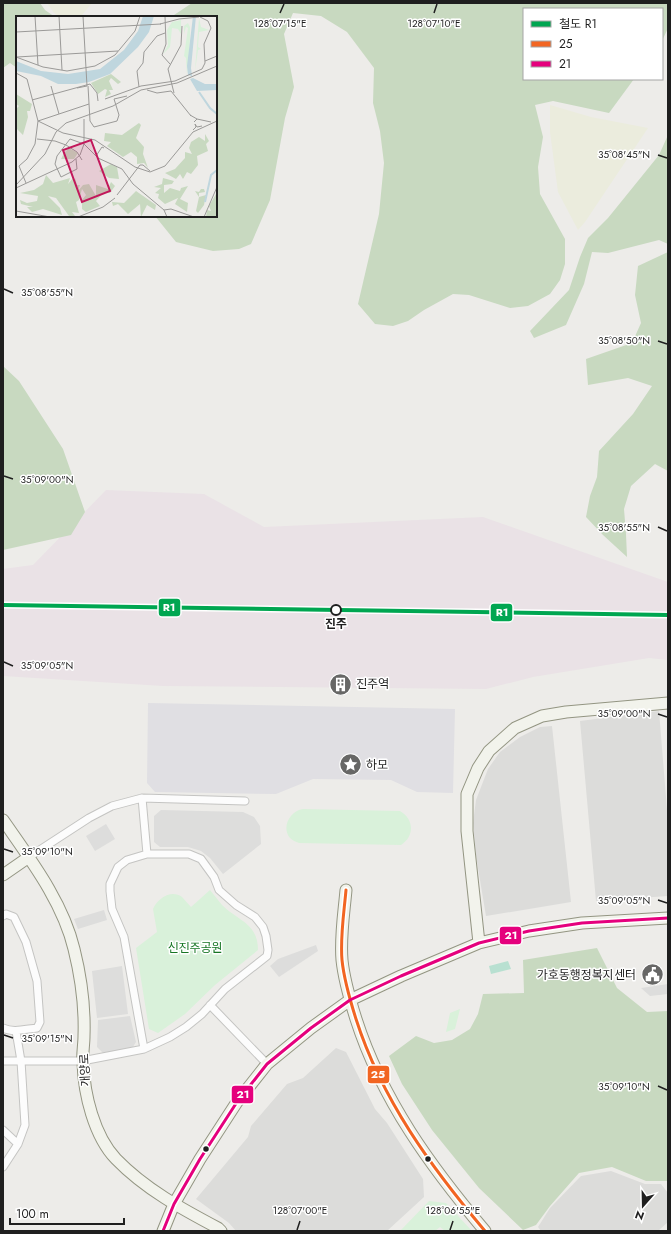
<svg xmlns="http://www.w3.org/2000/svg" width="671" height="1234" viewBox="0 0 671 1234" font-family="Jost,'Noto Sans KR',sans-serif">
<rect width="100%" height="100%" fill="#edece9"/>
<path fill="#dcdcda" d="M659,711L668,822V896L596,901L580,721Z
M552,726L571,902L486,916L476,856L473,823L476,800L488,769L500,752L520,737L540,727Z
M336,1048L346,1052L375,1109L387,1123L423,1179L424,1197L387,1231H236L229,1223L196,1199L248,1137L251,1126L287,1084L303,1078Z
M611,1171L645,1184H661L668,1193V1222L658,1231H541L538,1227L550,1208L581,1176Z"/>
<path fill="#eae2e6" d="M106,490L204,494L264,527L483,517L668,582V660L649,658L533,677L486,689L163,686L3,676V569L33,565Z"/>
<path fill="#ebecdd" d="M47,3H92L82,15L76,17H60L54,13Z
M550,105L591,117L648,128L585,222L578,230L558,192L550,132Z"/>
<path fill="#c8d9c0" d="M3,3H40L45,10L55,17H17V68L10,63L3,68Z
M192,3H668V28L662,41V9H524V79H634L609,113L553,101L535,105L543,137L538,167L540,194L565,239V264L560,280L550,294L528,306L510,308L469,295L453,294L424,310L408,321L393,326L375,324L358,304L379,214L384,163L380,131L373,103L374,68L347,32L321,16L293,13L284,34L294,87L285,118L270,200L251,244L239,249L213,251L176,242L155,216H216V17H171Z
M668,135V244L659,240L608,253L592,252L584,284L566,325L534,338L530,331L569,290L580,257L588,238L608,218L659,155Z
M668,252V471L655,464L631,486L624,509L626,534L627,557L603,535L586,517L590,496L597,477L599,451L633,414L652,386L628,378L588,385L586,359L632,343L641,323L635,295L638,266Z
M3,366L19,381L63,449L85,512L71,535L3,550Z
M597,948L617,988L647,1012L668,1011V1181H646L612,1167L579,1173L550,1206L536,1225L523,1230L479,1188L432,1130L402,1084L389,1056L416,1036L434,1043L452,1040L470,1029L478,1014L483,994L524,993L523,960Z"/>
<path fill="#d9f1da" d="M303,809L400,811C414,819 415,836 401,845L299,843C296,842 292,840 290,838C281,827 290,811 303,809Z
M210,890C214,895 218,900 222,905C238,921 258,923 258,950L215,985L185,1014L158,1033L149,1029L136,948L157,932L153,909C157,899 171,889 182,897C185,900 188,904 191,907Z
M460,1009L455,1029L446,1032L450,1013Z
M429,1201L446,1203L472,1231H445L440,1227L435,1231H400Z"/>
<path fill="#b8e0d1" d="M508,961L511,969L491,974L489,966Z"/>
<path fill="#dddddc" d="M161,810L243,812L254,817L260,826L261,844L223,874L210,858L201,851L188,847H160L154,842V816Z
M106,824L115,839L95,851L86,836Z
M104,910L107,920L78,929L74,919Z
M316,945L318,951L279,977L270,966L278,959Z
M122,966L128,1014L97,1018L92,971Z
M668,984V994L650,996L641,988Z
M130,1016L136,1042L131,1050L105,1055L97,1047L98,1020Z"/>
<path fill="#e0dfe3" d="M148,703L455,709L453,793L417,792L391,780L313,779L276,794L155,792L147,783Z"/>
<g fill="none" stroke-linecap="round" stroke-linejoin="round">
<defs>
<path id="street" d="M142,798L147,854
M29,857L89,818L112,806L142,798L245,801
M3,916L6,914L14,917L26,942L37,981L40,1022L37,1028C26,1029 13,1033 3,1028
M210,1005L267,1064
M3,1061H82L144,1049L170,1037L186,1027L202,1014L225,989L267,956L268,950L266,936L263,927L255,917L236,905L219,890L214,877L201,859L189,854H147L127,860L118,867L110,884V891L112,909L124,937L144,1049
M3,1130L18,1144
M3,1167L18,1144L25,1125L21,1061L16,1031"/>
<path id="secondary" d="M3,820C30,859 63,902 74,949C81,977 85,1007 84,1036C84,1045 82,1054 83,1063C84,1094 94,1136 116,1159C145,1189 182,1209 218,1228L221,1231
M3,875L29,857
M346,890C344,913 340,937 342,960C344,980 350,1000 356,1019C382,1100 431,1167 485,1231
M479,943L467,831V794L478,768L489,751L515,728L542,716L566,712L668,703
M163,1231L174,1204L200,1159L237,1102L267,1064L311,1028L350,1000L401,976L479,943L529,931L582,923L668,918"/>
</defs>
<use href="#street" stroke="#c4c4c2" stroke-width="9"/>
<use href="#secondary" stroke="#939582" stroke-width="13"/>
<use href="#street" stroke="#fcfcfc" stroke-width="7"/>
<use href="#secondary" stroke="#f2f3ec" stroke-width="11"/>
<defs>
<path id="bus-1" d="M346,890C344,913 340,937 342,960C344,980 350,1000 356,1019C382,1100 431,1167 485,1231"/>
<path id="bus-2" d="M163,1231L174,1204L200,1159L237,1102L267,1064L311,1028L350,1000L401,976L479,943L529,931L582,923L668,918"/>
</defs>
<use href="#bus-1" stroke="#fff" stroke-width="6"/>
<use href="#bus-2" stroke="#fff" stroke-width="6"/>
<use href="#bus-1" stroke="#f26522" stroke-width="3"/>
<use href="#bus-2" stroke="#e5007d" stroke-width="3"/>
<defs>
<path id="rail-1" d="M3,605L668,615"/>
</defs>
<use href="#rail-1" stroke="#fff" stroke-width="7"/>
<use href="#rail-1" stroke="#00a651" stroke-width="4"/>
</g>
<path fill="none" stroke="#1f1f1f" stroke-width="1.5" d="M280,13L284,4M434,13L437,4M658,155L667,158M4,289L13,293M658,341L667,344M4,476L13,479M658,527L667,531M4,662L13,666M658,714L667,717M4,849L13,852M658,900L667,903M4,1035L13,1038M658,1086L667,1090M297,1230L300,1221M450,1230L453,1221"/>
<defs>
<symbol id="building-disc" viewBox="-11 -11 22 22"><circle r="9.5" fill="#676766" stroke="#fff"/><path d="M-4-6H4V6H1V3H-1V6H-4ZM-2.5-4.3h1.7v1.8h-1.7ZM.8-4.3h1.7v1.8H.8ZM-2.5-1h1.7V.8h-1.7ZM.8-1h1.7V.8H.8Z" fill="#fff"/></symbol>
<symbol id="sight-disc" viewBox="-11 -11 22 22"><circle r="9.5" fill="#676766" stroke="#fff"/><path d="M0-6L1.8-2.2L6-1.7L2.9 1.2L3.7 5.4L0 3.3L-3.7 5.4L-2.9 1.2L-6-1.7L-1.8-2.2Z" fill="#fff"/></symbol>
<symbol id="civic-disc" viewBox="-11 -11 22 22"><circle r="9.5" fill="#676766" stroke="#fff"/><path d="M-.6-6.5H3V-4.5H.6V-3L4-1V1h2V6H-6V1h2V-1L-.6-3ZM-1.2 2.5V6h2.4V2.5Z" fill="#fff"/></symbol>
</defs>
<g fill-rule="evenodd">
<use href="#building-disc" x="328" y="672" width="25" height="25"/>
<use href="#sight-disc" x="338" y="752" width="25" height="25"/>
<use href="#civic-disc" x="640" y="962" width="25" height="25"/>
</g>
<circle fill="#fff" stroke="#1f1f1f" stroke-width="2" cx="336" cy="610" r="5"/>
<g fill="#1f1f1f" stroke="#fff" stroke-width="1.5">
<circle cx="206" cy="1149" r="3.5"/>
<circle cx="428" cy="1159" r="3.5"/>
</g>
<g text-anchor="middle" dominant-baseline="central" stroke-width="3" stroke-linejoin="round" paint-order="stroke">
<g font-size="12" font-weight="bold" fill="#1f1f1f" stroke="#fff">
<text x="336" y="624">진주</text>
</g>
<g font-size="12" fill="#1f1f1f" stroke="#fff" text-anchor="start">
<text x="356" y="684">진주역</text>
<text x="366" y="765">하모</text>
<text x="636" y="975" text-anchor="end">가호동행정복지센터</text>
</g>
<g font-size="12" fill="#167523" stroke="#fff">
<text x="195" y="948">신진주공원</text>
</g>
<g font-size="12" fill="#1f1f1f" stroke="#fff">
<text transform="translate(85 1070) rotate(-93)">개양로</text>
</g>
</g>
<g transform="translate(16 16)">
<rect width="201" height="201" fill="#edece9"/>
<path d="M95,58L105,66L102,68L95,62L93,65L97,74H93L95,78L89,81L91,74L89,73L82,78L75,67ZM0,78L16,88L14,95H11L12,101L7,119L0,112V93L3,90L0,88ZM123,107L125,109L120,122L128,131L127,138L132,152L128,147L121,148V141L115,136L107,141L91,130L95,126L88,125L89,117L106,119ZM189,118L193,125L190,128L192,135L181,140L182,149L175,158L171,156L167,163L164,158L160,163L149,157L159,153L169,142V136L176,138L173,132L175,126L183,121L189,125ZM53,132L62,137L58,143H45L48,137ZM95,148L101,151L103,163L93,162L83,155ZM30,159L37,167L54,162L52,168L57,162L59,166V162L61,169H64L62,175L67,169L73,168L80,180V169L92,173L95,166L99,170L94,177H87L80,185L84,190L70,196L66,193V184L70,179L66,173L63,184L60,186L63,197L56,196L59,200H53L40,182L32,180L44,192L46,199L27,193L16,196L11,191H17L5,188L4,184L11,187L21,185L22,180L4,177L18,174L27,168ZM147,162L158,165L156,168L148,169V177L154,172L164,175L165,172L172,170L164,183L172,187L171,196L159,188L162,182L149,188L142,182L143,178L139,177L145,172L138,171L146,168ZM185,173H188L189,176L183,177V181L190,179L188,189L182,197L180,195L183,181L179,175L183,176ZM120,175L140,189L139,194L131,189L125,201L124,188L112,198L102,188L97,190L96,186L108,187ZM200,178L201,190L197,189L201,190V201H190L191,194L195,195L193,190Z" fill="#c8d9c0"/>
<path d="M183,2L185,11L193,14L183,16L182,31L185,33L182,34L179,55ZM165,4V18L162,13L156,12L154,31L147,38L152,29L151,14L156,6ZM172,7L174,11V22L171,59L170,42L168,40L172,12L170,11L168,18V10Z" fill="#d9f1da"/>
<path d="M127,0H138L133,16L122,31L94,58L73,66L60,68H42L25,60L0,55V45L25,55L52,58L84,53L108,34L122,15ZM177,0H180L175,52L176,60L172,59L171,50ZM177,62L189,68H201V74L181,75L174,63Z" fill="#bfd6de"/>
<path fill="none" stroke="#bfd6de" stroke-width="2" d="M183,76L194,92L201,98M189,186L195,159L201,154"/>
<path fill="none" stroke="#9b9a98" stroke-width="1" d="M19,0L22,49M43,0L46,54M149,0L150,28L146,39L154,48M144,8L163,3L183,1M0,16L145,8M0,41L27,51L51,55L79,50L99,39L119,15L124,0M1,41L102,35M189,45L201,40M0,57L11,63L22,105L19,128L11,143L3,150L10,167M35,70L43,98M72,70L74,105L78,111L101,105L103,99L98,83L111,80M123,71L121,55L127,47L128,36L141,20L149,17M61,72L71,70L67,0M131,74L141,77L155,75L175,100M158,77L152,53L165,29L166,10M89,83L125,70L159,65L186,53L189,47L188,28L195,12L192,5L184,1M16,84L74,68L81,77L82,85M174,99L181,103L178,106M181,103L195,106M22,105L73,88M22,105L47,117L79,124L119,151L134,156L149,150L177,116L201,105M177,114L180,111L179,108L181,111L186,110M21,123L39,125L50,129L61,136L66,144M68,128L82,142L106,153L117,168L148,194M80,140L86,131L88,132M60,143L61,153L45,161L39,148L41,140L54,123L68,128M0,169L29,138L40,116L50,107L97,90L125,74L161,67L201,50M0,172L56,146L64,139L68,128V103M101,179L124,149H127L134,155M0,195L34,201M62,201L87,191L99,182M151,201L148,194L155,193L178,201M188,201L201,171"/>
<path fill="#c2185b" fill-opacity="0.15" stroke="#c2185b" stroke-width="2" d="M75,124L94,175L66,186L47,134Z"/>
<rect width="201" height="201" fill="none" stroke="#1f1f1f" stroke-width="2"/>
</g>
<g font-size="10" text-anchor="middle" fill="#1f1f1f" stroke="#fff" stroke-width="3" stroke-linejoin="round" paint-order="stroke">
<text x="280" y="27">128°07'15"E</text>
<text x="434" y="27">128°07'10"E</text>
<text x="624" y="158">35°08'45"N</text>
<text x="47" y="296">35°08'55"N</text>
<text x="624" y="344">35°08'50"N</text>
<text x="47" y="483">35°09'00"N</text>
<text x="624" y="531">35°08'55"N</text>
<text x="47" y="669">35°09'05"N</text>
<text x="624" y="717">35°09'00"N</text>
<text x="47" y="855">35°09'10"N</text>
<text x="624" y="904">35°09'05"N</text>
<text x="47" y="1042">35°09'15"N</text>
<text x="624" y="1090">35°09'10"N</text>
<text x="300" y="1214">128°07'00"E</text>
<text x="453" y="1214">128°06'55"E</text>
</g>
<g stroke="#fff" stroke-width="1.5">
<rect x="158" y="598" width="23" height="19" rx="4" fill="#00a651"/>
<rect x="490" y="603" width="23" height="19" rx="4" fill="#00a651"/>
<rect x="499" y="926" width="23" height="19" rx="4" fill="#e5007d"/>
<rect x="367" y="1065" width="23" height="19" rx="4" fill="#f26522"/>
<rect x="231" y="1085" width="23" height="19" rx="4" fill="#e5007d"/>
</g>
<g font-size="11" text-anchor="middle" font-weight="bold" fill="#fff">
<text x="169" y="611">R1</text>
<text x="502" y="616">R1</text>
<text x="511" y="939">21</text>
<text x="378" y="1078">25</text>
<text x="243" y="1098">21</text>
</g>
<rect width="671" height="1234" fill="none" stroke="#1f1f1f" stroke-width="8"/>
<rect x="523" y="8" width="140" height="72" fill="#ffffff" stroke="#a5a5a5"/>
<rect x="531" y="21" width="20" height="6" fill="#00a651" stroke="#a5a5a5"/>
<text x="559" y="28" font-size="12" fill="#1f1f1f">철도 R1</text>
<rect x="531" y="41" width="20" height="6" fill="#f26522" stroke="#a5a5a5"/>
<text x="559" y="48" font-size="12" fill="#1f1f1f">25</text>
<rect x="531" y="61" width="20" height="6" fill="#e5007d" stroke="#a5a5a5"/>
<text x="559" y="68" font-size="12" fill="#1f1f1f">21</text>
<g transform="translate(643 1206) rotate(200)" stroke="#ffffff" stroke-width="3" paint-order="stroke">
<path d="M0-3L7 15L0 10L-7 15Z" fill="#1f1f1f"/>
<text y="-6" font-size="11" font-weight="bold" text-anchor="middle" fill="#1f1f1f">N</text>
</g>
<path d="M10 1218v6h114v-6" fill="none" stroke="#1f1f1f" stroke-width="2"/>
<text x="16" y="1218" font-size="12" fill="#1f1f1f" stroke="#ffffff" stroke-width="3" paint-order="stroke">100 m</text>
</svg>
